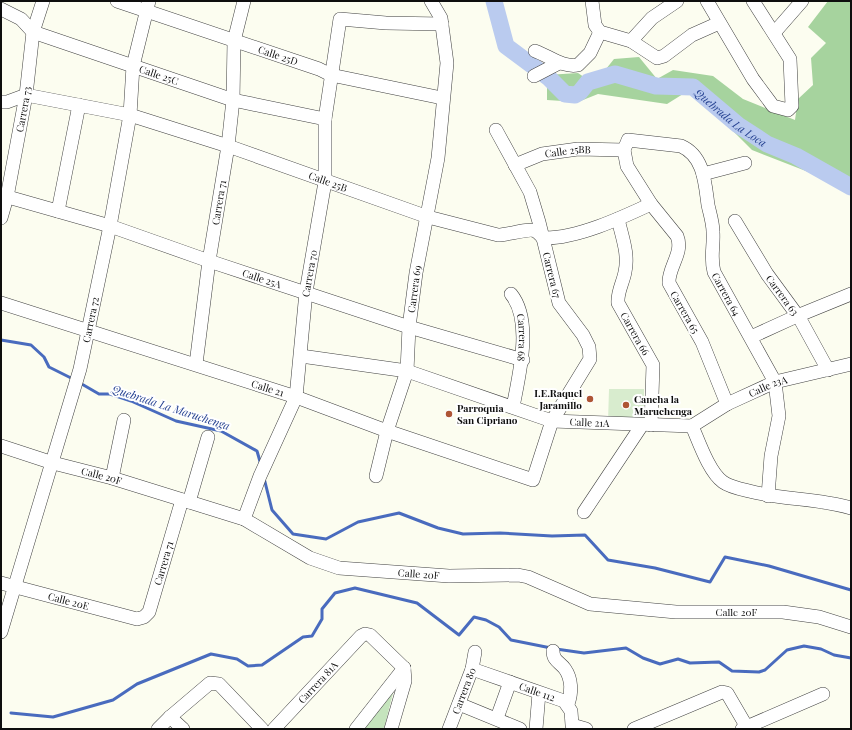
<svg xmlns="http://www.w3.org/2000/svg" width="852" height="730" viewBox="0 0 852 730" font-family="'Playfair Display',serif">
<rect width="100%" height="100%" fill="#fcfdf0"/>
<path fill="#c5e4bd" d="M396,681L384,729H358Z"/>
<path fill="#a6d39e" d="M828,1H851V195L829,180L752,150L691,89L667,104L598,94L578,102L547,100V75L578,73L594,84L614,59L639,57L657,79L673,70L713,76L743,99L795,120L798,99L813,85L811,58L826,43L808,27Z"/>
<path fill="#d8ecce" d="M609,389H644V422L608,421Z"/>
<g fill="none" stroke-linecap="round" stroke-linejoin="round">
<path stroke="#496bbe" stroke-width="3" d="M1,340L31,345L44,357L49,367L73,379
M80,383L99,394H110L131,401L176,421L221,431L257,451L261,465
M264,478L272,510L293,534L326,539L358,522L399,513L438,528L463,534L500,533L552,536L585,535L608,560L655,568L710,582L725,557L769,566L851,590
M556,649L584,653L626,648L643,658L660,664L678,659L690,663L719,662L732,671L759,672L765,670L787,650L804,646L821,649L834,655L851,658
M11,713L53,717L113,700L137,684L211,654L237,659L248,666L262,665L303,637L312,636L322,619V609L335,593L355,588L417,603L459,635L474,617L486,620L499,627L511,640L551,648"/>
<path stroke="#bacbef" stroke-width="17" id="s1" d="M494,1L506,46L549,78L565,94L575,95L580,92L588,82L615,74L656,86L693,87L738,125L767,144L796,156L851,187"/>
<defs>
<g id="minor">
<path id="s2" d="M117,1L319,69L331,75L442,98"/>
<path d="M592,1L595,25L600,32L631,41L657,58L664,56L692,35L719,23"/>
<path d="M707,1L753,79L773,106L788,110L792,106L790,59L753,1"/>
<path id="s3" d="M1,9L21,19L33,32L233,100L325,119"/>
<path d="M774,33L802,1"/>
<path d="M631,41L652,18L677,1"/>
<path d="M535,51C549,56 563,68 578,65L590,53L600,32"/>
<path d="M534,76L559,63"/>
<path id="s4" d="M1,102H7L26,95L130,115L228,146L428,217L498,235C507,235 529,228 535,231C538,232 541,236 543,238C576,239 621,218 651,204"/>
<path id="s5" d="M515,165L542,154L578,149L624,150"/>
<path d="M703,174L745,163"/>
<path id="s6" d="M1,195L110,226L209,261L409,327L523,360"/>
<path d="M58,211L79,105"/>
<path id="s7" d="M1,218L7,197L26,95L33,32L43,1"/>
<path id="s8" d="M618,219C622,237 629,254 625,272C623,283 617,292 618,303L653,365L651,425"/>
<path id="s9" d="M735,221L767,274L800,319L828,370"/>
<path id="s10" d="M511,294C533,321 519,375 513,407"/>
<path id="s11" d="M1,303L296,397L387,431L533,480L552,421L590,359L589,347L583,335L559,303L539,222L530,192L496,130"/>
<path d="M751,337L797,316L851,294"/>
<path id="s12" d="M301,356L407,371L552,421L692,426"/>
<path id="s13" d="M196,364L209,261L228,146L233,100L234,41L244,1"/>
<path id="s14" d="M727,404L702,342L669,283C668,267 684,253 677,236L651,204L627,166L624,150L628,140L681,146C704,156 705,183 708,205C710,214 713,223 713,232C714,248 710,256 714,272L775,382L779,416L771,456L768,496"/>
<path d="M692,426C699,442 709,472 723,482C730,487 740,489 749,491C782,500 818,498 851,508"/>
<path id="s15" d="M692,426L727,404L775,382L851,364"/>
<path id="s16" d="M1,446L53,463L112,478L244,519L310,558L339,568L449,576L518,575L528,577L590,604L676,612H783L819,617L851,627"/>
<path id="s17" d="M376,476L387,431L407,371L409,327L416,273L438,158L447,63L441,18L431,1"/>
<path d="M112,478L124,420"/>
<path d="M189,502L208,437"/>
<path d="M584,512L642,425"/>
<path id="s18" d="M244,519L260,476L296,397L306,292L325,182V119L340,19L386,23L442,24"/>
<path id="s19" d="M1,583L137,619L144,617L149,612L182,500"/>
<path id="s20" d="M1,632L80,369L110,226L130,115L133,66L149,1"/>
<path d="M553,651C553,661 560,662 565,669C572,679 572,693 568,704"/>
<path id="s21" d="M472,669L564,701L571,711L572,725L586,729"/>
<path d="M459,704L520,729"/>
<path d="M170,717L183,729"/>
<path d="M497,718L510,682"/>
<path d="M158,729L170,717L210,683L219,684L262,729"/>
<path id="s22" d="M274,729L361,636L365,634L370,635L404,668"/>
<path d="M356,729L404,668"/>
<path d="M391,729L405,681L404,668"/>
<path id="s23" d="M449,729L472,669L475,652"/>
<path d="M536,729L539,693"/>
<path d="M634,729L722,692L727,693L748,729"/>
<path d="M742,729L823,694"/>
</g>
</defs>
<use href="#minor" stroke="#414141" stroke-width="14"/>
<use href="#minor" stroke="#fff" stroke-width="13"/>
</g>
<g fill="#ae5535" stroke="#fff" stroke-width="1.5">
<circle cx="590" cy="399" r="4"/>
<circle cx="626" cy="405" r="4"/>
<circle cx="449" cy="414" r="4"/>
</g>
<g text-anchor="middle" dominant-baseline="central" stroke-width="4" stroke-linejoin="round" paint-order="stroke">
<g font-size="10" fill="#0e0e0e" stroke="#fff">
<text stroke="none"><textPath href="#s2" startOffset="170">Calle 25D</textPath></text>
<text stroke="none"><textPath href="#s3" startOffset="173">Calle 25C</textPath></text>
<text stroke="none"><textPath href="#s7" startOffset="111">Carrera 73</textPath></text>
<text stroke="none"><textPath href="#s5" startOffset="55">Calle 25BB</textPath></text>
<text stroke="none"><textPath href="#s4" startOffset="341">Calle 25B</textPath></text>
<text stroke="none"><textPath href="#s13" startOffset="163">Carrera 71</textPath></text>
<text stroke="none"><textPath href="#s18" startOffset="257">Carrera 70</textPath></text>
<text transform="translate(552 275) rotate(76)">Carrera 67</text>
<text stroke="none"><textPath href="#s6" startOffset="274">Calle 25A</textPath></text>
<text stroke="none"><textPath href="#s17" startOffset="192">Carrera 69</textPath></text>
<text stroke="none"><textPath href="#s14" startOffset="511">Carrera 64</textPath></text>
<text stroke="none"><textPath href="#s9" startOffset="88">Carrera 63</textPath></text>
<text transform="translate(685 312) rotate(60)">Carrera 65</text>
<text stroke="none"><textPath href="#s20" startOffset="325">Carrera 72</textPath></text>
<text stroke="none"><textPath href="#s8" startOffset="121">Carrera 66</textPath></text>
<text stroke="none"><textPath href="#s10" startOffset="46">Carrera 68</textPath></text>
<text stroke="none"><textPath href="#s15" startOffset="86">Calle 23A</textPath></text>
<text stroke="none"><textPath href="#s11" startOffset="280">Calle 21</textPath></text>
<text stroke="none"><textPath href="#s12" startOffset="298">Calle 21A</textPath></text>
<text stroke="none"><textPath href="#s16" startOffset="105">Calle 20F</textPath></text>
<text stroke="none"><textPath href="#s19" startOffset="206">Carrera 71</textPath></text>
<text stroke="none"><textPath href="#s16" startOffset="441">Calle 20F</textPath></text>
<text stroke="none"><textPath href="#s19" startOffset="70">Calle 20E</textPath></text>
<text stroke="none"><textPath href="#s16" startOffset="765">Calle 20F</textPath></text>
<text stroke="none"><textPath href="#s22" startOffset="64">Carrera 81A</textPath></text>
<text stroke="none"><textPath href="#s23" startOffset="41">Carrera 80</textPath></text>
<text stroke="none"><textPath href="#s21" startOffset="69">Calle 112</textPath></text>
</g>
<g font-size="10" font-weight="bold" fill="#0e0e0e" stroke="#fff" text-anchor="start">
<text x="582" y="393" text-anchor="end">I.E.Raquel<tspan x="582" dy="12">Jaramillo</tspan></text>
<text x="634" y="399">Cancha la<tspan x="634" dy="12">Maruchenga</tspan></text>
<text x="457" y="408">Parroquia<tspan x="457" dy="12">San Cipriano</tspan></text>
</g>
<g font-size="11" font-style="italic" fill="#254191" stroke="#fff">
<text stroke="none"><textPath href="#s1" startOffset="308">Quebrada La Loca</textPath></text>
<text transform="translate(171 407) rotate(18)">Quebrada La Maruchenga</text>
</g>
</g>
<rect width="852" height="730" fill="none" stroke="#0e0e0e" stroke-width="4"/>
</svg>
